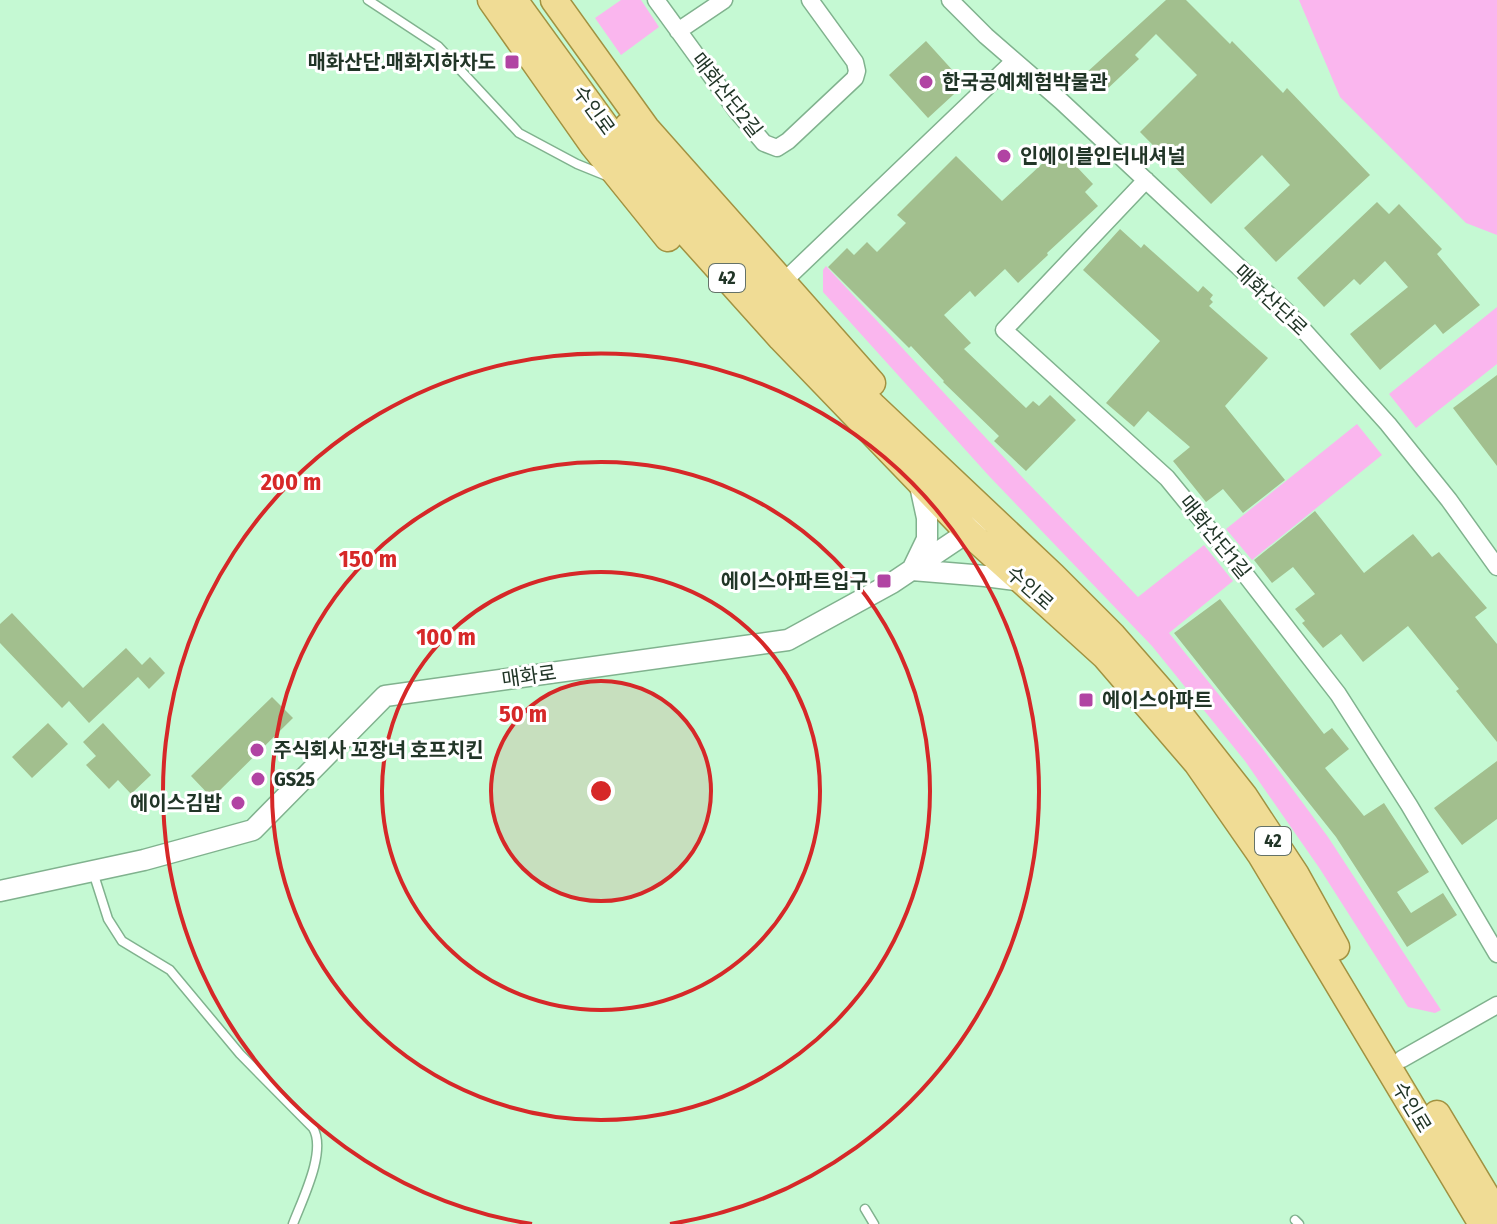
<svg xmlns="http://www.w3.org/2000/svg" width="1497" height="1224" viewBox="0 0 1497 1224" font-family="'Fira Sans Condensed','Noto Sans KR',sans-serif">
<rect width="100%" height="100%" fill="#c5f9d3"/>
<path fill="#fab6ee" d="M621,0H641L659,27L621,55L595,18Z
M1299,0H1497V235L1466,223L1340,97Z
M826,266L1023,478L1138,597L1204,545L1233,581L1169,633L1262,748L1328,837L1441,1010L1435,1013L1408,1007L1320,869L1245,761L1152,646L989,476L823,292V270Z
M1497,307V364L1416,428L1389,394Z
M1357,424L1382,455L1252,560L1226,529Z"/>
<path fill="#a2bf8e" d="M1166,0H1186L1230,44L1232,41L1283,93L1287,88L1370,175L1276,262L1244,228L1290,185L1262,155L1211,204L1140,132L1197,75L1156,34L1135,55L1139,59L1103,93L1085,74Z
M926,41L965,84L928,118L889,75Z
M1059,148L1093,184L1085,192L1098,206L1047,253L1048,255L1018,283L1005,269L975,297L970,291L944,315L971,343L964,349L1026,408L1033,401L1039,406L1050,395L1076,420L1026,471L994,441L999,436L943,382L944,381L911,346L909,348L828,267L847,248L854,255L867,242L877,252L906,223L897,215L956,156L1002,201Z
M1377,202L1389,214L1399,204L1442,249L1437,254L1480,305L1443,334L1435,324L1380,370L1350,334L1408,287L1385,261L1360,285L1354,279L1324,307L1297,278Z
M1120,229L1141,248L1144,244L1198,292L1203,286L1213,295L1210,299L1213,302L1209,306L1268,358L1225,406L1285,480L1243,513L1223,489L1206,502L1173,461L1190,447L1148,411L1134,427L1106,403L1160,341L1083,270Z
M1497,375V466L1453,408Z
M1315,511L1364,573L1413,534L1432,557L1439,552L1487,608L1475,617L1497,644V742L1456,691L1459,689L1408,626L1363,662L1341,634L1323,648L1302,623L1305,621L1295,609L1315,594L1293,567L1272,583L1254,560Z
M1220,599L1324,734L1332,728L1349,749L1325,768L1364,816L1384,803L1429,872L1397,892L1411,913L1443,893L1457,915L1407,947L1336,837L1174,633Z
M12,613L83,688L126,648L142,665L150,657L165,673L149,689L138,677L89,723L69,701L62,708L0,643V624Z
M272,697L293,718L212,798L191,776Z
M48,723L68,744L32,778L12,757Z
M103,723L151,775L131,794L118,780L109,789L86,765L96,756L83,742Z
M1497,761V819L1462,845L1434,808Z"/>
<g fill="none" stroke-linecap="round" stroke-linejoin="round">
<defs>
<path id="service" d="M368,0L438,46L519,133L577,164L609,177
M93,872L108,919L122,941L170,970L240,1054L313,1128C327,1151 302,1200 293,1224
M865,1209L874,1224
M1295,1220L1299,1224"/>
<path id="minor" d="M656,0L736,110L764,143L777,148L788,141L855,78L857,71L855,62L810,0
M950,0L986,36L1061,101L1289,314L1388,424L1449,500L1497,567
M678,31L724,0
M1146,180L1004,330L1167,478L1231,556L1338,694L1409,805L1497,954
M783,282L1014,61
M1402,1059L1497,1005"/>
<path id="tertiary" d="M912,570L985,576L1023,581
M912,570L927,539V518L919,481
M0,891L144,860L253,830L385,696L788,640L892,583L968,532L979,523"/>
<path id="primary" d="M491,0L593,145L668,238
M514,0L667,211L781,338L968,532L1105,656L1197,763L1261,855L1482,1224
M554,0L646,128L872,383
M628,126L677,192L817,350L873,406L1052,575L1113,636L1162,692L1244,796L1296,875L1336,947
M1437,1114L1497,1214"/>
</defs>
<use href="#service" stroke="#80b28e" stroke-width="11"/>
<use href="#minor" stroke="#80b28e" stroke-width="19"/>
<use href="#tertiary" stroke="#80b28e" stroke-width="23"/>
<use href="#primary" stroke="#a19241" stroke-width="29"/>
<use href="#service" stroke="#fff" stroke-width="8"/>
<use href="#minor" stroke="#fff" stroke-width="16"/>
<use href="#tertiary" stroke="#fff" stroke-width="20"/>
<use href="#primary" stroke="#f0dc95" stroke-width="26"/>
</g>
<circle cx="601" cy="791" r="110" fill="#d62828" fill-opacity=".12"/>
<g fill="none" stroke="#d62828" stroke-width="4">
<circle cx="601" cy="791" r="110"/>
<circle cx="601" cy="791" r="219"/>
<circle cx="601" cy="791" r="329"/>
<path d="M532 1224A438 438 0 1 1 670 1224"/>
</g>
<g fill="#b144a3" stroke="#fff" stroke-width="3">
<rect x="504" y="54" width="16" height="16" rx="4"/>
<circle cx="926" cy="82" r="8"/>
<circle cx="1004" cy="156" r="8"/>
<rect x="876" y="573" width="16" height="16" rx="4"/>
<rect x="1078" y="692" width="16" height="16" rx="4"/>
<circle cx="257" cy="750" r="8"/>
<circle cx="258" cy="779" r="8"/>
<circle cx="238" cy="803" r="8"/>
</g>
<g text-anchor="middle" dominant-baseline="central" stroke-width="6" stroke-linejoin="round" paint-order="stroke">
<g fill="#fff" stroke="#647268" stroke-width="2">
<rect x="709" y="264" width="36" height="28" rx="6"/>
<rect x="1255" y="827" width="36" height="28" rx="6"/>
</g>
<g font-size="18" font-weight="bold" fill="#213527">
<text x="727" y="278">42</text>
<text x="1273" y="841">42</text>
</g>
<g font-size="20" font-weight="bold" fill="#213527" stroke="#fff" text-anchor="start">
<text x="496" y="62" text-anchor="end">매화산단.매화지하차도</text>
<text x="942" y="82">한국공예체험박물관</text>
<text x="1020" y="156">인에이블인터내셔널</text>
<text x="868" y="581" text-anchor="end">에이스아파트입구</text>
<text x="1102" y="700">에이스아파트</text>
<text x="273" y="750">주식회사 꼬장녀 호프치킨</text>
<text x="274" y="779">GS25</text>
<text x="222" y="803" text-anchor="end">에이스김밥</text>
</g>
<g font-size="20" fill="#213527" stroke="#fff">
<text transform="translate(727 95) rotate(52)">매화산단2길</text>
<text transform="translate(594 110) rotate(54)">수인로</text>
<text transform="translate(1271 300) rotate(44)">매화산단로</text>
<text transform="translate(1215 537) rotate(51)">매화산단1길</text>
<text transform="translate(1030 588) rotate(42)">수인로</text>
<text transform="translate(529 676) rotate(-8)">매화로</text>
<text transform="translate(1412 1107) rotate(59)">수인로</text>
</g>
</g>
<circle cx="601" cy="791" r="12" fill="#d62828" stroke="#fff" stroke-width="4"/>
<g font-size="24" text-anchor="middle" font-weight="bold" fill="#d62828" stroke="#fff" stroke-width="6" stroke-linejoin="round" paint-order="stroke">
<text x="291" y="490">200 m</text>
<text x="368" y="567">150 m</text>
<text x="446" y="645">100 m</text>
<text x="523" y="722">50 m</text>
</g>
</svg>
